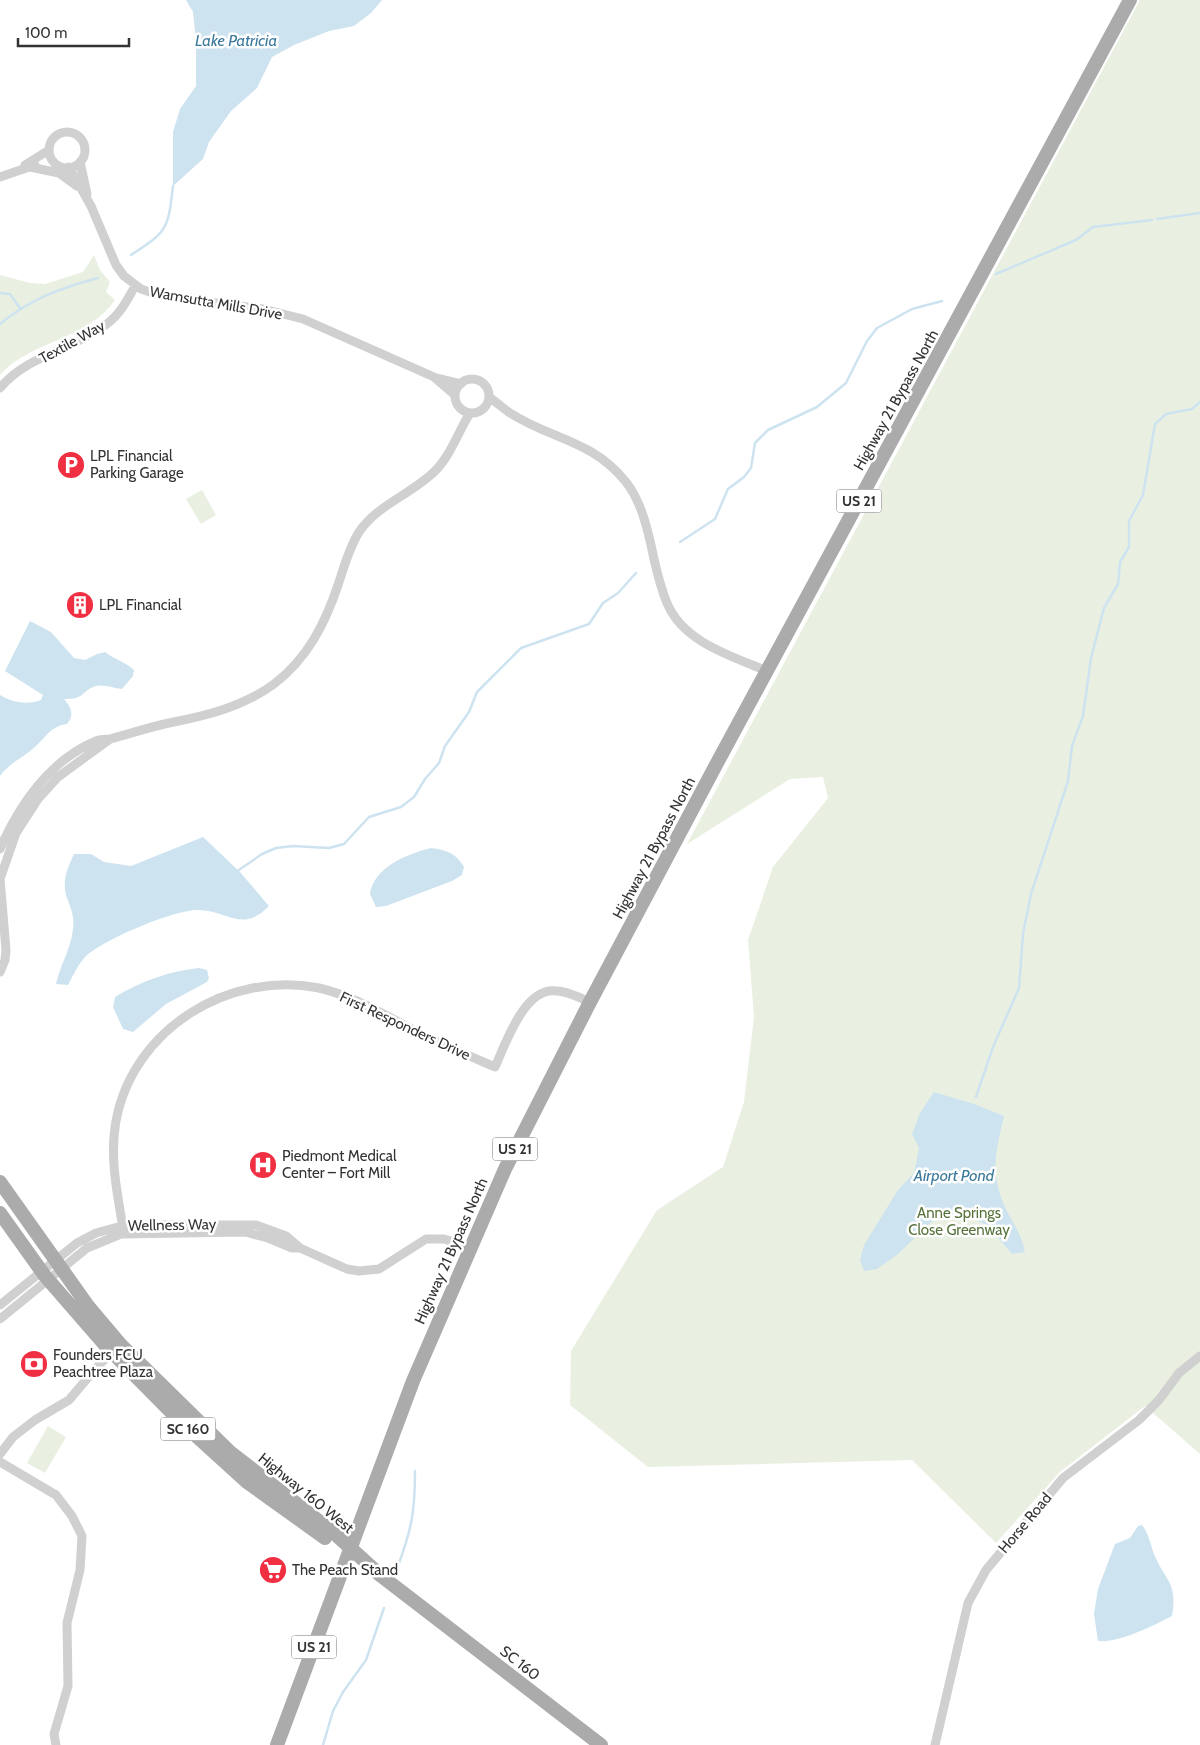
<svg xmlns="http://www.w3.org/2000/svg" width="1200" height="1745" viewBox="0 0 1200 1745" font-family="Cabin,sans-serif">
<rect width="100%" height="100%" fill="#fff"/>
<path fill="#e9f0e1" d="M1140,0H1200V1454L1145,1406L1060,1472L996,1543L912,1460L648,1467L570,1405L571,1351L657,1210L723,1167L744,1102L754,1017L748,940L773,867L828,798L823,777L790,779L687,844Z
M94,255L100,270L110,282L106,292L115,300C88,340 31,340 0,375V275L30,283L45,284L83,272Z
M202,490L216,515L201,524L186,499Z
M48,1426L66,1437L45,1473L27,1463Z"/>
<path fill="#cde3f0" d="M186,0H382L371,13L354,26L329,31L294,45L272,57L257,88L231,111L209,142L203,159L173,186V132L180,109L196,86V42L193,12Z
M30,621L51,632L74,658L85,660L97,654L105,652C115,660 126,662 134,670L133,676L122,689C112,688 103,683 93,687C80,693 85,699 64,699C71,707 75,715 67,724C51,726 47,736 36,746C24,758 12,760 0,776V695C13,703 28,705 41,700L43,695L5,671Z
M203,837L240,872L269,906C242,934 227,910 198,910C173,910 105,939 86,956C78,964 73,976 68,985L56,984C60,965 71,949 73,929C75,916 70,907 66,895C62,880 68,867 74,854H91L104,862L131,866Z
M431,848C446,850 456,853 464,867L462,875L452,881L386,906L376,907L370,894C374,867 407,854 431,848Z
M199,968L207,970L209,978L207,982L166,1004L133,1032L123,1029L113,1007L115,997C141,981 170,971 199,968Z
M934,1092L974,1104L1004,1116C995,1155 989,1175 1008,1213C1015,1226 1022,1237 1025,1252L1012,1254L988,1226L967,1215H942L929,1224L898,1254L877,1269L864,1271L860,1260L864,1245L898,1190L914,1173L919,1148L912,1134L920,1113Z
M1142,1525C1149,1534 1150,1543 1154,1554C1165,1581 1178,1582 1172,1616C1153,1626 1119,1643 1098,1641L1094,1614L1098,1589L1115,1544L1130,1538L1138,1526Z"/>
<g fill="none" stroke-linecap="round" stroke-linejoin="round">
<path stroke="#cde3f0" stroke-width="2.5" d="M1157,219L1200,213
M131,255C168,231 168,229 173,186
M996,274L1076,240L1093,227L1152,220
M0,293L10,294L20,308
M0,324C30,299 61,288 98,278
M680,542L715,519L728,489L744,477L751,468L755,443L768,430L817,407L846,383L867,341L877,328L912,309L942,301
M236,872L262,854L276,848L293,846L329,848L344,844L369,817L401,807L414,797L425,779L439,763L445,746L469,712L477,692L521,648L589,624L603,603L618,593L636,573
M976,1097L993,1047L1019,988L1023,934L1031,894L1068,781L1072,746L1083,716L1091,658L1104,608L1118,584L1120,562L1129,547V521L1143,495L1155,424L1166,414L1192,409L1200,402
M398,1566C412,1528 415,1511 415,1471
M323,1745L333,1711L343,1692L366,1660L384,1608"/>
<path stroke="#d0d0d0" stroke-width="9" d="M49 150a18 18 0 1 1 36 0a18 18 0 1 1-36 0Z
M80,162L87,194
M25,165L49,150
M30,167L59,173L77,186
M69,167L91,206L116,265L124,276L141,289L162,296L263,309L303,319L434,377L455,395
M0,177L35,165
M436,378L461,384
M455 396a17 17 0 1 1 34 0a17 17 0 1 1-34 0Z
M0,388C27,355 75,349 108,323C120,314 128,299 135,286
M489,397C496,402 503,408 510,413C552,440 591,439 626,482C640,500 646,523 651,545C655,564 659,584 667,603C683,642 731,656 767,671
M0,849C19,805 50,760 96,741C100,739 105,740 110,739C130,734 149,727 169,723C205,716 243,707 274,684C307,659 325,624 338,585C344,567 349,548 359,532C378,504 412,494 435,471C451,455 458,432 470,413
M0,972L5,960L6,950L0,879L16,833L38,799L58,777L110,739
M124,1234C118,1197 109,1158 116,1121C133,1029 229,970 319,988C354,996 387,1016 419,1033C444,1045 470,1056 495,1067C505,1045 522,995 549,991C563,989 578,997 590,1002
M0,1305L77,1243L96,1233L125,1225H256L286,1236L300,1248L347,1269L359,1271L379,1269L426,1239H444L470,1247
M0,1319L87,1248L121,1234L245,1232L268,1238L292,1248H300
M0,1454L13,1437L35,1420L69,1400L96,1368L115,1349
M0,1462L56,1495L72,1516L82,1536L80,1570L67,1623L68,1686L54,1734L56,1745
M935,1745L968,1603L986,1570L1063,1478L1139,1420L1159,1400L1179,1373L1200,1356"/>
<path stroke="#ababab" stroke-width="14" d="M0,1182L88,1306L121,1345L230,1452L333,1532L380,1575L601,1745
M0,1213L45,1276L105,1345L181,1422L247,1482L325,1538
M277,1745L413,1381L505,1169L590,1002L717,763L1130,0"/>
</g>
<defs>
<symbol id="parking-disc" viewBox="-11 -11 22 22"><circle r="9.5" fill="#f02f43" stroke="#fff"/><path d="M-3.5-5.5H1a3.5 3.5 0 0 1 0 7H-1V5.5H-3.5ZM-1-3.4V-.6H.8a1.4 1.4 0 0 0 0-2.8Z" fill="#fff"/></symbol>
<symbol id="building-disc" viewBox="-11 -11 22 22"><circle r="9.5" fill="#f02f43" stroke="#fff"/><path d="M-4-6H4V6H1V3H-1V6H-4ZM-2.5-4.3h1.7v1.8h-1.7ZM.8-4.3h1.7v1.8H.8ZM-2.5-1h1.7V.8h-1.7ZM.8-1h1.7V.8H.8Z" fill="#fff"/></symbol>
<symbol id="hospital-disc" viewBox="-11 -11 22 22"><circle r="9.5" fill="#f02f43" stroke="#fff"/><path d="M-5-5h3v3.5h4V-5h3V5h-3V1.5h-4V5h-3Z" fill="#fff"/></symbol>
<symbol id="bank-disc" viewBox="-11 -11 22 22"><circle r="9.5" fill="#f02f43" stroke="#fff"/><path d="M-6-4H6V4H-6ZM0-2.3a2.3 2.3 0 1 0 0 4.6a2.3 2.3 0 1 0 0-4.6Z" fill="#fff"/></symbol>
<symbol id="supermarket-disc" viewBox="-11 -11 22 22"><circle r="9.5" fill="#f02f43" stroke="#fff"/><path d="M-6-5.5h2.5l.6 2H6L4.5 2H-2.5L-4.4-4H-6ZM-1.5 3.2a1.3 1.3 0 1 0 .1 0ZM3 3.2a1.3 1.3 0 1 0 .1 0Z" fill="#fff"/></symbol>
</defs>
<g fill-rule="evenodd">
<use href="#parking-disc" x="55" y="449" width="32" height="32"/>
<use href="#building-disc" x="64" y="589" width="32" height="32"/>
<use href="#hospital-disc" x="247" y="1149" width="32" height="32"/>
<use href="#bank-disc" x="18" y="1348" width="32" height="32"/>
<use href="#supermarket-disc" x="257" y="1554" width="32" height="32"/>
</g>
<g text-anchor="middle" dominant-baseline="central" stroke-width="5" stroke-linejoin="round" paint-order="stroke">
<g fill="#fff" stroke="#707070" stroke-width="1">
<rect x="836.5" y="489.5" width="45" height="23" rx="4"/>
<rect x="492.5" y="1137.5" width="45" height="23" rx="4"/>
<rect x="160.5" y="1417.5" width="55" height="23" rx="4"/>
<rect x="291.5" y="1635.5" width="45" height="23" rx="4"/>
</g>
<g font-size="14" font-weight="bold" fill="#333">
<text x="859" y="501">US 21</text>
<text x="515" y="1149">US 21</text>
<text x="188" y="1429">SC 160</text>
<text x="314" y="1647">US 21</text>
</g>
<g font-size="15" fill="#333" stroke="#fff">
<text transform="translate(216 303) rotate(10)">Wamsutta Mills Drive</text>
<text transform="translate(72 342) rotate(-29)">Textile Way</text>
<text transform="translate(896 400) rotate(-61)">Highway 21 Bypass North</text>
<text transform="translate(654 848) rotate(-62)">Highway 21 Bypass North</text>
<text transform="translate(405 1026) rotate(25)">First Responders Drive</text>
<text transform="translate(172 1225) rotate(-1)">Wellness Way</text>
<text transform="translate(451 1251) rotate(-66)">Highway 21 Bypass North</text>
<text transform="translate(306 1493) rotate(39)">Highway 160 West</text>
<text transform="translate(1025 1523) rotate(-50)">Horse Road</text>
<text transform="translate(520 1663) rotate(38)">SC 160</text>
</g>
<g font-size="15" fill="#333" stroke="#fff" text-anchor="start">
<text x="90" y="456">LPL Financial<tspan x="90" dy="17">Parking Garage</tspan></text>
<text x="99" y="605">LPL Financial</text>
<text x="282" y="1156">Piedmont Medical<tspan x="282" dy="17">Center – Fort Mill</tspan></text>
<text x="53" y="1355">Founders FCU<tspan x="53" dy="17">Peachtree Plaza</tspan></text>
<text x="292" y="1570">The Peach Stand</text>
</g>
<g font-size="15" fill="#57733c" stroke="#fff">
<text x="959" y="1213">Anne Springs<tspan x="959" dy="17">Close Greenway</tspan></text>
</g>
<g font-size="16" font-style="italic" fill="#3a799c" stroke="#fff">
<text x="236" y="40">Lake Patricia</text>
<text x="954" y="1175">Airport Pond</text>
</g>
</g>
<path d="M18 38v8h111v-8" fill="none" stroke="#333333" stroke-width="2.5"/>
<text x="25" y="38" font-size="15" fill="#333333" stroke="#ffffff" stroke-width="4" paint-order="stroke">100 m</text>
</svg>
